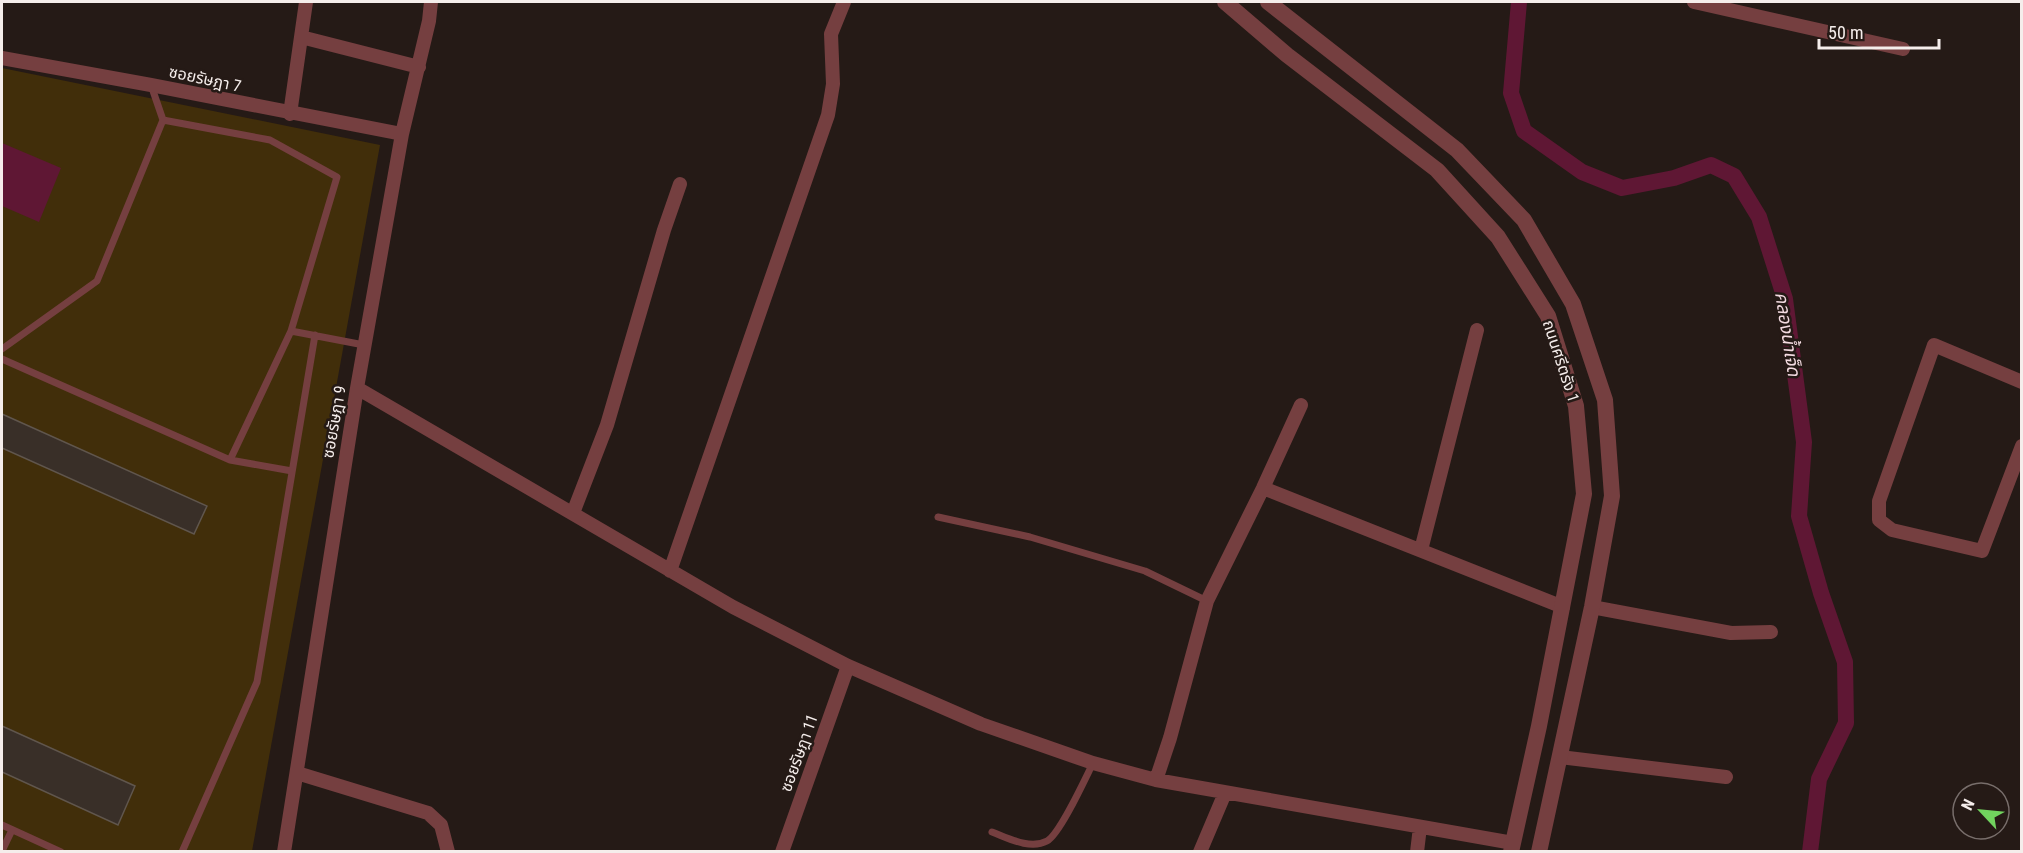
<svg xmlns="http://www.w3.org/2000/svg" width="2023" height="853" viewBox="0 0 2023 853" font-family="'Roboto Condensed','Noto Sans Thai',sans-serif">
<rect width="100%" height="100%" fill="#251a16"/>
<path fill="#412e0a" d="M2,68L380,145L252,851H2Z"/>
<path fill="#5f1734" d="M2,143L61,168L39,222L2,206Z"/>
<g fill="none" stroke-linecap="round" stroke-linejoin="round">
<path stroke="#5f1734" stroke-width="16" d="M1519,2L1511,93L1524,131L1582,172L1622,188L1674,178L1711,165L1734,176L1759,217L1785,299L1804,442L1799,516L1821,593L1845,662L1846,723L1819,779L1810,852"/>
</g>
<path fill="#392f28" stroke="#60564d" stroke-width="1.5" d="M2,414L207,506L194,534L2,448Z
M2,726L135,786L118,825L2,772Z"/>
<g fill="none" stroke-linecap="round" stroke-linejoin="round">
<path stroke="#753f40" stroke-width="7" d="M163,120L270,140L337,177L291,331L230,460
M291,331L364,345
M2,349L97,281L163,120L151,85
M2,359L230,460L292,471
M938,517L1030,537L1145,571L1207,601
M2,825L61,852
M992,832C1008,838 1030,850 1047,841C1060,834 1085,779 1093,763
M2,851L12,830
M182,852L257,682L315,335"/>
<path stroke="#753f40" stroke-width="14" d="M306,2L301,37L419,67
M1694,2L1903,49
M2,58L151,85L402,134
M290,114L301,37
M2022,382L1934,345L1879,501V520L1892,530L1982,551L2022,446
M357,388L733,607L848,666L981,724L1093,763L1156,780L1513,843
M1263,488L1563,607
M573,513L607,425L664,230L680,184
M1421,550L1477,330
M670,571L828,115L833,84L831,34L844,2
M1592,607L1731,633L1771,632
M1560,757L1726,777
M297,773L428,813L441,825L448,852
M1156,780L1170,738L1207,601L1263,488L1301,405
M284,852L357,388L402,134L429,21L431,2
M782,852L848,666
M1200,852L1225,793
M1417,852L1420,827"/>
<path stroke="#753f40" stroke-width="16" d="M1225,2L1287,55L1437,170L1498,237L1548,316L1576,406L1584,494L1539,726L1511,852
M1268,2L1457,150L1524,220L1573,304L1605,400L1612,496L1592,607L1539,852"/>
</g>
<g text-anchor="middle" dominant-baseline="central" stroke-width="5" stroke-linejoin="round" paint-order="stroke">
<g font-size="16" fill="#f5edeb" stroke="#251a16">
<text transform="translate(205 79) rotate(12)">ซอยรัษฎา 7</text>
<text transform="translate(1561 361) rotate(72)">ถนนศรีตรัง 1</text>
<text transform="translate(334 422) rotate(-80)">ซอยรัษฎา 9</text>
<text transform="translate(799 753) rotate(-70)">ซอยรัษฎา 11</text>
</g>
<g font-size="18" font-style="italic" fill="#f3dbe1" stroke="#251a16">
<text transform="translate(1788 334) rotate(81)">คลองน้ำเจ็ด</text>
</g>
</g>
<rect width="2023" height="853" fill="none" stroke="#f5edeb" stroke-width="6"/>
<g transform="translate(1981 811) rotate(296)"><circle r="28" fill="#251a16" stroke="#786e6b" stroke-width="1.5"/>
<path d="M0-4.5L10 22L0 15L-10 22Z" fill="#71d35e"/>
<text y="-9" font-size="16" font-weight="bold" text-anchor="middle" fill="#f5edeb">N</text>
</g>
<path d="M1819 39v9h120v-9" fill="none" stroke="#f5edeb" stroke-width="3"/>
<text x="1828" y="39" font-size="18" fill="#f5edeb" stroke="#251a16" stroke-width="4.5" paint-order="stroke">50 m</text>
</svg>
